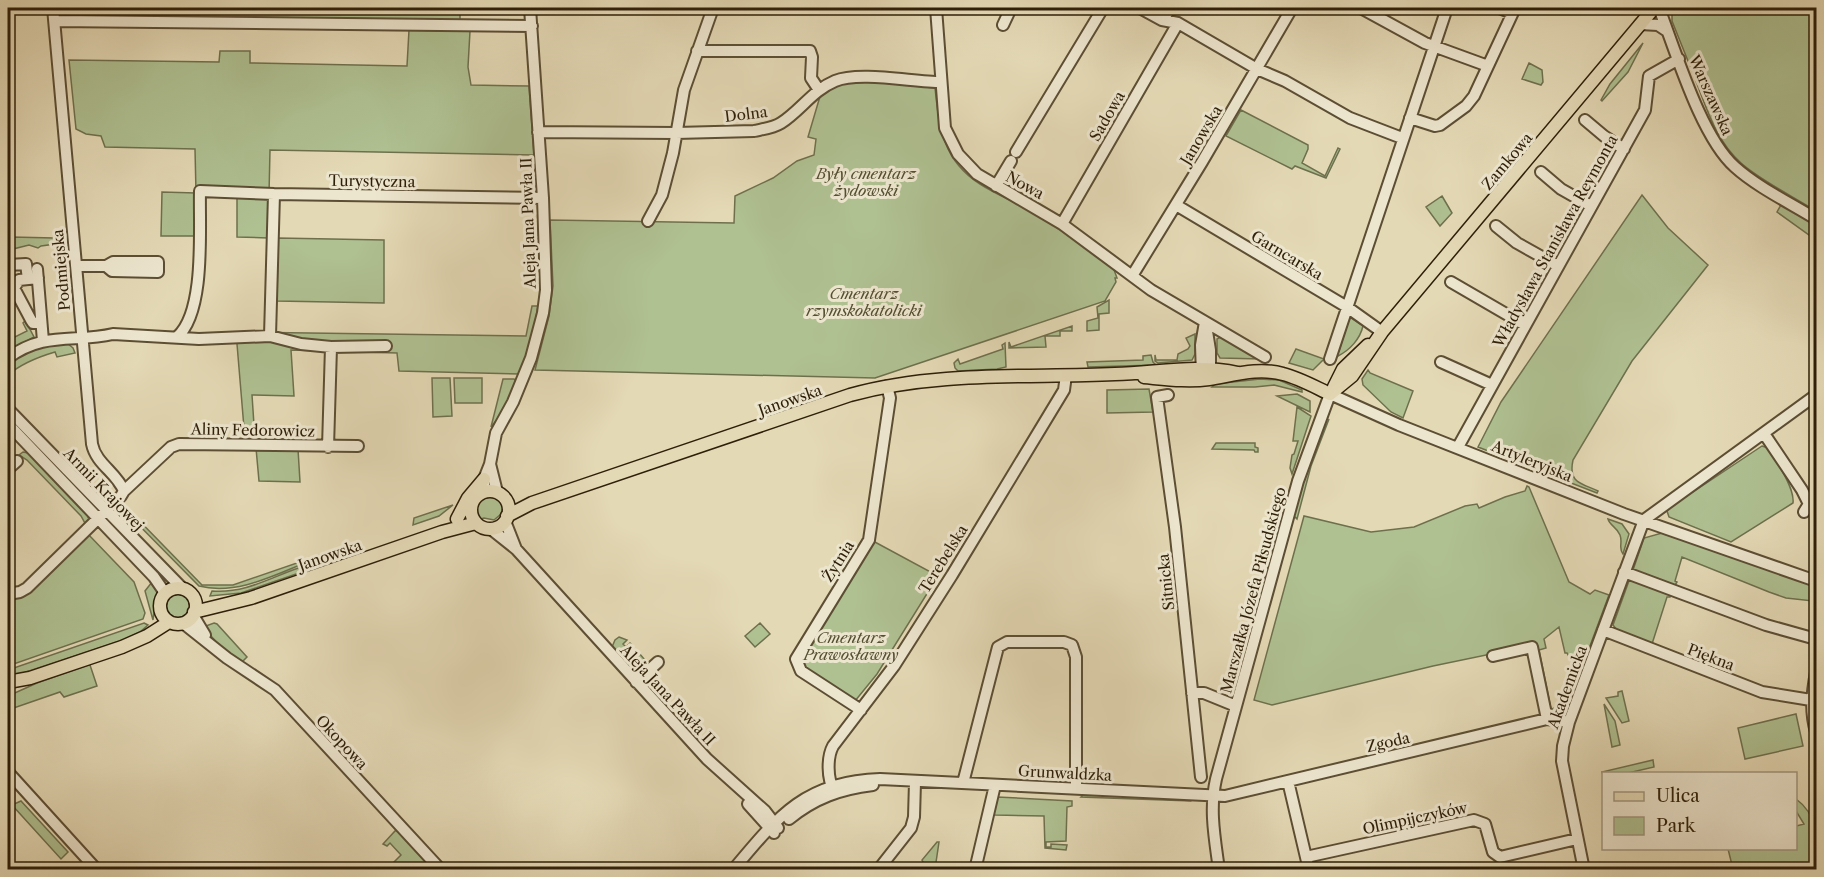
<svg xmlns="http://www.w3.org/2000/svg" width="1824" height="877" viewBox="0 0 1824 877" font-family="'Libre Caslon Text',serif">
<rect width="100%" height="100%" fill="#e4d9b5"/>
<filter id="stains"><feTurbulence type="fractalNoise" baseFrequency=".00333" numOctaves="4"/><feColorMatrix values="0 0 0 0 .2 0 0 0 0 .09 0 0 0 0 .02 0 0 0 .5 -.17"/></filter>
<radialGradient id="worn" r=".72"><stop offset=".6" stop-color="#630" stop-opacity="0"/><stop offset="1" stop-color="#630" stop-opacity=".3"/></radialGradient>
<path fill="#afc091" stroke="#6e704d" stroke-width="1.5" d="M86,8H442L460,11V20L86,15Z
M1672,8H1816V211C1794,197 1760,180 1741,163C1717,142 1707,110 1696,81L1702,79L1704,70L1691,67L1688,61L1672,21Z
M409,30L470,31L468,67L471,85L529,86L534,155L270,150L268,238L237,237V194L196,193L195,236H161L162,192L196,193L195,149L105,147L101,136L86,134L76,129L69,60L219,62L220,51H250V63L407,66Z
M1643,43L1628,72L1602,101L1601,100L1610,84Z
M1529,63L1542,70L1543,82L1541,85L1522,79Z
M854,80L935,88C939,127 943,161 980,184C997,195 1016,202 1033,212C1061,229 1087,249 1113,267L1117,278H1115L1116,282L1105,301L875,378L535,370L549,316L553,286L550,220L734,223L735,196L773,178L797,161L814,155L816,139L808,137L821,93L829,88Z
M1241,110L1308,145V149L1302,163L1325,176L1338,148L1340,149L1326,178L1295,166L1292,169L1226,136Z
M1642,195L1668,228L1708,265L1632,361L1573,460C1568,483 1581,483 1598,491L1597,493L1478,447L1501,402Z
M1442,196L1452,213L1440,226L1426,207Z
M1782,203L1816,224V240L1777,212Z
M11,237L54,238L55,244L41,246L38,248L29,245L13,249Z
M278,238L384,240V303L277,301Z
M1109,300V313L1099,314V330L1087,331V321L1098,318L1097,307Z
M532,306H538L533,334L520,374L399,371L397,353L291,350L294,396L252,395L255,440H245L236,332L526,336Z
M24,318L34,337L14,348L8,341V332L11,339L27,331L23,323L25,321Z
M1351,318L1363,326C1360,339 1350,350 1338,356L1334,352L1339,351L1349,319Z
M1072,326V331H1060V336H1045L1046,347L1009,348V342L1011,347Z
M1195,334V354L1192,360L1158,363L1155,361V355L1156,360H1177L1178,354L1188,349L1190,346L1186,338Z
M1222,336L1262,359L1220,358L1217,353V339Z
M67,343L73,348L75,353L57,357L55,352C38,357 22,363 8,375V361L31,349Z
M1005,343L1006,367L997,369L958,371L955,368L954,363L958,359L960,364L1003,349L1002,345Z
M1296,349L1324,359L1313,370L1289,363Z
M1151,355L1153,362L1156,365L1088,367L1087,362L1143,360V356Z
M1368,370L1370,373L1413,391L1403,418L1391,412L1363,385L1362,379Z
M432,378H450L452,416L433,417Z
M454,378H482V403H455Z
M503,379H514L517,382L499,417L491,427Z
M1260,379L1279,380L1302,390V392L1274,385L1255,387H1212L1215,384Z
M1149,389L1153,412L1107,413V390Z
M1297,394L1310,401V412L1277,396Z
M1297,407L1311,416L1292,474L1290,468L1292,455L1294,454L1298,441H1293Z
M1329,419L1311,466L1297,519L1293,515L1301,484Z
M1216,443H1255V447L1258,448V452H1255L1254,450L1212,449Z
M1762,446L1768,448C1776,460 1795,488 1793,503L1731,542L1669,517L1667,511L1669,508Z
M256,448L298,449L300,482L259,481Z
M23,452L28,453L87,514L89,520L86,525L81,516L27,460L19,455Z
M1527,486L1529,487L1569,582L1590,594L1595,590L1609,595L1581,670H1576L1567,653H1565L1559,627L1544,639L1546,648L1539,650L1551,709L1559,707L1564,693L1574,691L1567,708L1555,713H1547L1534,645L1433,666L1272,705L1254,700L1304,516L1371,532L1414,527L1465,506L1477,504L1479,508L1505,497L1525,491Z
M488,497C499,497 505,504 501,514L494,520L484,518L477,520C474,509 477,500 488,497Z
M121,502L202,585H233L323,554V556C285,569 241,597 199,586L119,505Z
M453,505L439,516L413,525L414,518Z
M1608,519L1622,524L1629,534L1623,554C1618,548 1623,543 1620,535C1617,527 1610,526 1608,519Z
M87,533L134,582L145,613L143,619L8,666V597Z
M1662,533L1816,585L1813,601L1786,598L1769,592L1682,557L1675,581L1677,582L1674,587L1633,570L1644,538Z
M873,541L938,576L877,674L855,701L802,667L798,659Z
M304,566L302,572L241,593L210,596L212,591C246,594 273,576 304,566Z
M1630,578L1671,593L1670,597H1667L1652,644L1617,630L1613,625Z
M152,582L157,590L153,620L145,591Z
M165 605a13 13 0 1 1 26 0a13 13 0 1 1-26 0Z
M144,623L148,625L140,632L123,640L8,678V670Z
M214,623L217,624L247,657L242,662L219,645L203,627Z
M760,623L770,634L755,647L745,636Z
M619,637L627,640L623,644L626,647L630,643L632,645L628,649L634,657L639,653L645,660L647,667L636,675L612,647L615,640Z
M88,665H90L97,686L64,697L60,692L8,710V696L37,683Z
M1622,691L1629,721L1622,723L1606,698L1618,696V692Z
M1604,704L1615,721L1620,745L1612,747Z
M1796,714L1803,746L1745,759L1738,728Z
M1653,760L1654,767L1628,773L1603,775L1602,772Z
M1085,793L1189,800L1190,801L1081,797Z
M997,797L1072,801V806L1067,807L1066,841L1046,842V847H1051V844L1067,845L1066,850L1045,848L1044,816L995,815L993,814Z
M1796,799C1820,816 1817,843 1816,869H1733L1728,849L1796,848V826L1804,824L1796,811Z
M21,801L68,852L61,859L12,805Z
M398,830L436,869H401L394,862L401,855L390,843L387,846L383,844L395,831Z
M937,842H939L935,869H918L923,862L922,860Z"/>
<g fill="none" stroke-linecap="round" stroke-linejoin="round">
<defs>
<path id="minor" d="M936,8L945,128L958,154L977,174L1062,224L1151,290L1265,357
M1140,8L1162,20L1178,23L1257,69L1285,81L1350,118L1402,138
M1361,8L1425,43L1488,66
M1499,8L1512,13
M1659,8C1676,52 1701,137 1735,167C1757,187 1792,204 1816,219
M1162,20L1171,8
M55,21L532,26
M1640,24L1658,25L1667,31
M1003,25L1011,8
M697,51H810L812,57L811,78L819,90
M1410,118L1435,126L1440,125L1466,106L1474,96L1515,8
M1585,120L1604,136L1624,149
M538,132L676,133L754,131C763,129 773,128 781,123C800,111 813,90 835,81C859,71 913,82 941,82
M1016,152L1103,8
M1541,172L1561,189L1591,206
M996,186L1011,161
M1176,205L1347,307L1382,332
M648,221L662,195L673,153L684,90L713,8
M1062,224L1178,23
M1496,226L1517,243L1558,266
M8,265L26,264L28,279
M76,266H106L112,271L158,272V262H113L106,266
M37,269L43,341
M1132,276L1202,162L1292,8
M38,278L19,280L14,288L31,320L33,323H41
M1451,282L1525,325
M1206,325L1210,350V378
M270,336L274,194
M177,337C206,312 199,227 200,191L274,194L543,198
M8,358C44,331 75,343 113,334L199,339L270,336L301,344L331,347L386,346
M1330,359L1447,8
M1441,362L1492,385
M1202,375L1201,345L1205,322
M1168,395L1157,397L1175,527L1201,777
M8,409L182,588
M8,424L154,577L165,593
M1765,435L1802,490L1809,504L1804,512
M328,447L331,347
M1458,447L1645,110L1649,76L1679,59
M490,464L497,492
M8,469L17,461
M124,491L171,447L179,444L358,446
M485,492L484,479L490,464L496,433L513,402L531,358L543,313L546,290L543,198L530,8
M505,521L516,549
M491,529L516,549L707,759L765,811L778,828
M1624,572L1766,625L1816,639
M8,594L20,592L27,588L121,496L124,491C116,472 96,464 92,444L53,8
M193,615L205,635
M183,623L227,658L275,690L441,870
M1603,630L1762,692L1811,700
M1493,656L1532,647L1547,719
M1816,672C1812,694 1810,711 1816,732
M636,682L658,662
M1192,693H1204L1236,706
M861,710L801,671L796,659L869,540L890,398L887,386
M8,772L97,870
M1288,781L1309,870
M963,783L998,647L1007,642H1064L1072,645L1076,657V789
M834,790C827,779 827,757 833,746L894,666L952,575L1064,390L1066,375
M748,804L774,833
M789,819C815,798 840,789 873,785
M1306,857L1474,820L1485,824L1493,852L1500,857L1577,839
M733,870C778,816 806,781 880,779L1225,796L1547,719L1569,722
M878,870L911,828L914,817L915,782
M975,870L995,785
M1219,870C1215,839 1209,810 1216,779L1298,481L1330,394L1399,425L1624,514L1816,581
M1584,870L1562,761L1563,746L1569,722L1644,520L1816,395"/>
<path id="major" d="M1144,377C1166,379 1188,382 1209,379C1234,375 1258,367 1283,374C1299,378 1315,387 1330,394
M1334,387L1343,369L1368,345
M1330,394L1352,376L1382,332L1654,8
M471 510a19 19 0 1 1 38 0a19 19 0 1 1-38 0Z
M507,516L532,503L850,395C936,371 1026,378 1115,374C1157,373 1196,364 1238,373
M457,519L468,498L484,479
M160 606a18 18 0 1 1 36 0a18 18 0 1 1-36 0Z
M194,612L251,598L442,532L476,523
M8,682L30,678L122,647L147,636L169,622"/>
</defs>
<use href="#minor" stroke="#5c4e34" stroke-width="14"/>
<use href="#major" stroke="#2e1f09" stroke-width="15"/>
<use href="#minor" stroke="#ede6cf" stroke-width="10"/>
<use href="#major" stroke="#e4d9b5" stroke-width="12"/>
</g>
<g text-anchor="middle" dominant-baseline="central" stroke-width="6" stroke-linejoin="round" paint-order="stroke">
<g font-size="15" fill="#2e1f09" stroke="#ede6cf">
<text transform="translate(1711 95) rotate(66)">Warszawska</text>
<text transform="translate(746 114) rotate(-7)">Dolna</text>
<text transform="translate(1107 116) rotate(-60)">Sadowa</text>
<text transform="translate(1201 135) rotate(-59)">Janowska</text>
<text transform="translate(1507 161) rotate(-50)">Zamkowa</text>
<text transform="translate(372 181) rotate(1)">Turystyczna</text>
<text transform="translate(1025 185) rotate(29)">Nowa</text>
<text transform="translate(528 223) rotate(-92)">Aleja Jana Pawła II</text>
<text transform="translate(1555 241) rotate(-61)">Władysława Stanisława Reymonta</text>
<text transform="translate(1287 255) rotate(31)">Garncarska</text>
<text transform="translate(61 270) rotate(-95)">Podmiejska</text>
<text transform="translate(790 400) rotate(-19)">Janowska</text>
<text transform="translate(253 430) rotate(1)">Aliny Fedorowicz</text>
<text transform="translate(1532 461) rotate(22)">Artyleryjska</text>
<text transform="translate(104 489) rotate(46)">Armii Krajowej</text>
<text transform="translate(330 555) rotate(-19)">Janowska</text>
<text transform="translate(943 559) rotate(-58)">Terebelska</text>
<text transform="translate(838 561) rotate(-58)">Żytnia</text>
<text transform="translate(1166 582) rotate(-96)">Sitnicka</text>
<text transform="translate(1253 590) rotate(-75)">Marszałka Józefa Piłsudskiego</text>
<text transform="translate(1711 657) rotate(21)">Piękna</text>
<text transform="translate(1567 687) rotate(-70)">Akademicka</text>
<text transform="translate(668 695) rotate(47)">Aleja Jana Pawła II</text>
<text transform="translate(342 742) rotate(47)">Okopowa</text>
<text transform="translate(1388 742) rotate(-13)">Zgoda</text>
<text transform="translate(1065 773) rotate(3)">Grunwaldzka</text>
<text transform="translate(1415 818) rotate(-12)">Olimpijczyków</text>
</g>
<g font-size="15" font-style="italic" fill="#554f32" stroke="#ede6cf">
<text x="866" y="173">Były cmentarz<tspan x="866" dy="17">żydowski</tspan></text>
<text x="864" y="293">Cmentarz<tspan x="864" dy="17">rzymskokatolicki</tspan></text>
<text x="851" y="637">Cmentarz<tspan x="851" dy="17">Prawosławny</tspan></text>
</g>
</g>
<rect width="1824" height="877" fill="none" stroke="#e4d9b5" stroke-width="30"/>
<rect x="9" y="9" width="1806" height="859" fill="none" stroke="#2e1f09" stroke-width="3"/>
<rect x="15" y="15" width="1794" height="847" fill="none" stroke="#2e1f09" stroke-width="1.5"/>
<rect x="1602" y="772" width="195" height="78" fill="#ede6cf" stroke="#a19680" stroke-width="1.5"/>
<rect x="1614" y="792" width="30" height="9" fill="#e4d9b5" stroke="#a19680" stroke-width="1.5"/>
<text x="1656" y="802" font-size="18" fill="#2e1f09">Ulica</text>
<rect x="1614" y="817" width="30" height="18" fill="#afc091" stroke="#a19680" stroke-width="1.5"/>
<text x="1656" y="832" font-size="18" fill="#2e1f09">Park</text>
<rect width="100%" height="100%" filter="url(#stains)"/>
<rect width="100%" height="100%" fill="url(#worn)"/>
</svg>
